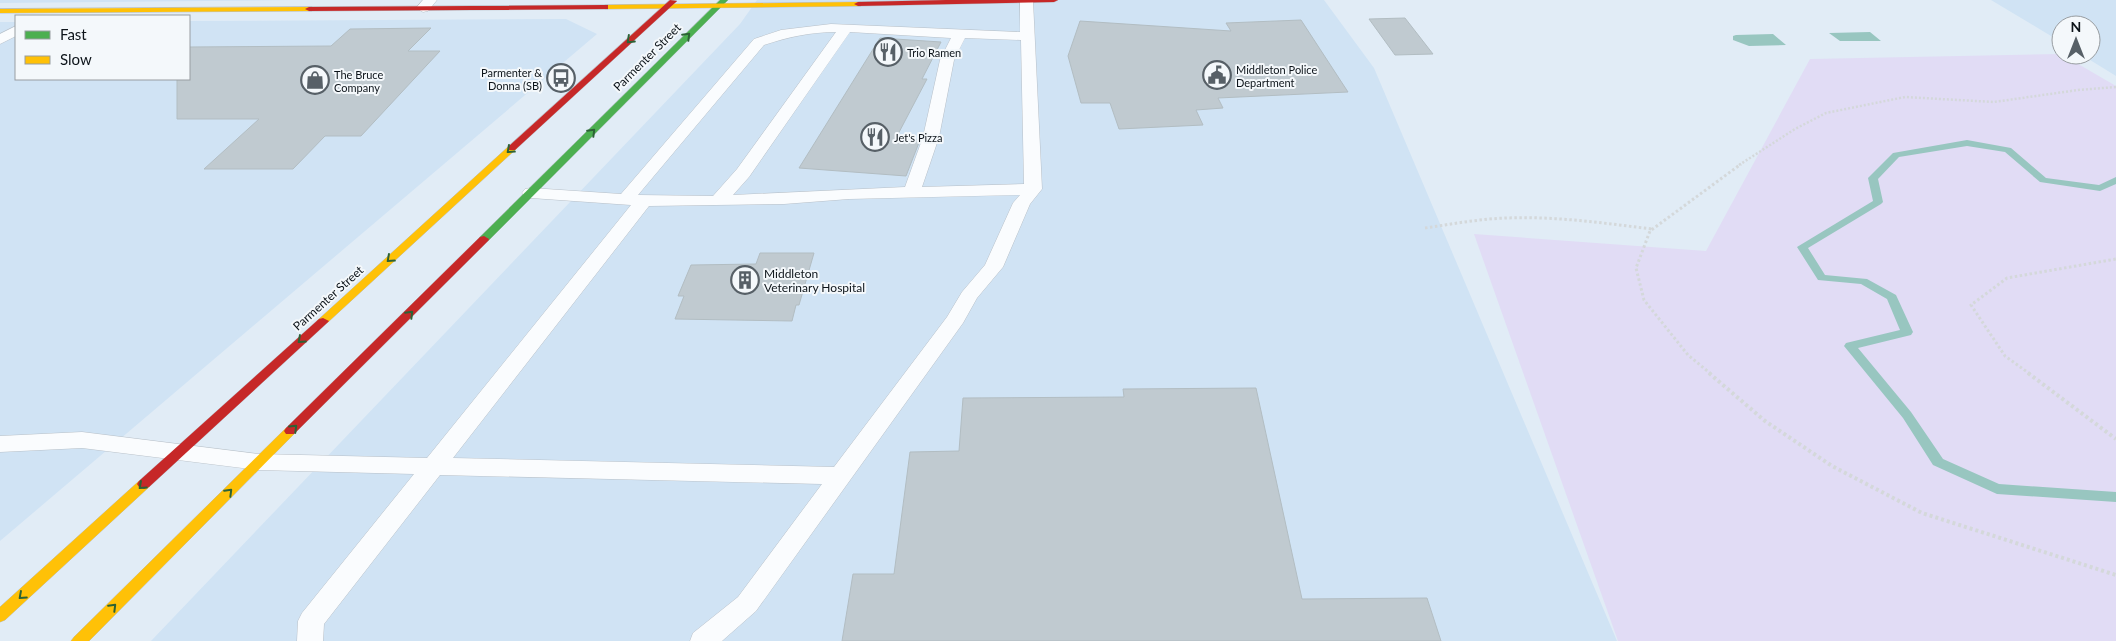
<svg xmlns="http://www.w3.org/2000/svg" width="2116" height="641" viewBox="0 0 2116 641" font-family="Lato,sans-serif">
<rect width="100%" height="100%" fill="#e1ecf6"/>
<path fill="#d0e3f4" d="M0,0H293L0,3Z
M757,0H1324L1374,68L1617,641H151L740,24Z
M1991,0H2116V76L2082,55H2091V25H2061V42Z
M566,19L597,34L0,541V22H16V79H189V21Z"/>
<path fill="#e1dcf5" d="M2061,54L2116,86V641H1618L1474,234L1706,251L1810,59Z"/>
<path fill="#98c6c0" d="M1870,32L1881,41H1840L1829,33Z
M1773,34L1786,45L1749,46L1733,40V36L1736,35Z"/>
<g fill="none" stroke-linecap="round" stroke-linejoin="round">
<path fill="#98c6c0" fill-rule="evenodd" d="M1967,140L2011,148L2046,178L2099,185L2116,177V184L2100,191L2040,182L2005,152L1967,146L1899,157L1878,179L1883,202L1881,204L1808,248L1825,275L1867,279L1896,295L1913,332L1911,335L1858,348L1911,412L1943,459L1999,484L2116,492V502L1997,494L1933,465L1903,418L1844,346L1846,343L1900,330L1887,299L1861,284L1818,280L1797,247L1873,201L1868,178L1893,153Z"/>
</g>
<path fill="#c0cad0" stroke="#b2bdc2" d="M1405,18L1433,54L1395,55L1369,19Z
M1301,20L1348,92L1218,98L1223,108L1196,110L1203,125L1119,129L1110,103H1081L1068,56L1080,21L1231,31L1226,23Z
M431,28L408,51H440L361,136H325L293,169H204L259,119H177V79H189V47L331,46L350,29Z
M880,38L941,42L922,79H927L896,138L920,140L906,176L799,168Z
M760,253H814L799,305H796L792,321L675,319L684,296H678L691,265L756,264Z
M1256,388L1302,599L1427,598L1441,641H842L853,574H894L910,452L959,451L963,398L1124,397L1123,389Z"/>
<g fill="none" stroke-linecap="round" stroke-linejoin="round">
<defs>
<path id="lane" d="M423,0H437L428,11L423,12L416,8Z
M1020,0L1033,1L1042,189L1030,204L1003,267L977,298L963,323L756,611L722,641H690L693,633L738,597L822,484L440,475L324,624L323,641H297L298,621L302,613L414,474L259,470L82,448L0,452V436L82,432L259,454L427,458L631,205L531,198L525,197L522,193L525,189L531,188L621,194L754,39L781,30L831,24L1020,32ZM836,32L737,169L713,196L638,195L764,45C788,37 811,32 836,32ZM850,32L951,38L940,60L923,137L905,187L733,195L749,177ZM965,38L1021,40L1024,184L922,187L939,137L954,60ZM1020,195L1013,203L985,265L962,292L947,317L834,467L453,458L649,206L784,204L849,199Z
M16,26V36L0,44V34Z"/>
<path id="fast" d="M720,0H728L488,241H480L479,239L480,237Z"/>
<path id="slow" d="M858,2H861V6L605,9L601,7L605,5Z
M312,7V11H309L0,13V9Z
M512,145L517,148L515,150L327,323H319L317,321L319,319L509,146Z
M290,427L294,428L296,431L294,434L89,641H71L74,637L286,428Z
M144,479L149,481L151,484L149,487L5,620L0,622V607L139,481Z"/>
<path id="jam" d="M670,0L677,1L515,150H509V146Z
M946,0H1058L1054,2L858,6L854,4L858,2Z
M605,5H608V9L309,11L305,9L309,7Z
M484,236L489,239L488,241L294,434H286L284,431L286,428L480,237Z
M323,318L329,321L327,323L149,487L144,489L139,487L137,484L139,481L319,319Z"/>
</defs>
<use href="#lane" stroke="#b8c0c8" stroke-width="1"/>
<use href="#fast" stroke="#b8c0c8" stroke-width="1"/>
<use href="#slow" stroke="#b8c0c8" stroke-width="1"/>
<use href="#jam" stroke="#b8c0c8" stroke-width="1"/>
<path stroke="#d4d8da" stroke-width="2.5" stroke-dasharray="2 2" stroke-linecap="butt" d="M1739,165L1795,129L1826,113L1905,97L1994,102L2078,90L2116,87"/>
<path stroke="#d4d8da" stroke-width="3" stroke-dasharray="2.5 2.5" stroke-linecap="butt" d="M1425,228C1452,224 1479,219 1506,218C1555,216 1603,223 1652,229
M1711,374L1688,355L1644,300L1636,268L1650,231L1741,164
M2030,374L2005,356L1971,305L2007,278L2116,259"/>
<path stroke="#d4d8da" stroke-width="4" stroke-dasharray="3 3" stroke-linecap="butt" d="M1709,373L1765,421L1832,466L1922,513L2116,575
M2028,373L2116,439"/>
<use href="#lane" fill="#fafcfe" fill-rule="evenodd"/>
<use href="#fast" fill="#4caf50" fill-rule="evenodd"/>
<use href="#slow" fill="#ffc107" fill-rule="evenodd"/>
<use href="#jam" fill="#c62828" fill-rule="evenodd"/>
</g>
<defs><path id="oneway-chevron" d="M-2-3.5L2.5 0L-2 3.5" fill="none" stroke-width="1.6" stroke-linecap="round" stroke-linejoin="round" transform="scale(1.25)"/></defs>
<g stroke="#2c6235">
<use href="#oneway-chevron" transform="translate(687 36) rotate(-45)"/>
<use href="#oneway-chevron" transform="translate(630 40) rotate(137)"/>
<use href="#oneway-chevron" transform="translate(592 132) rotate(-45)"/>
<use href="#oneway-chevron" transform="translate(510 150) rotate(138)"/>
<use href="#oneway-chevron" transform="translate(390 259) rotate(138)"/>
<use href="#oneway-chevron" transform="translate(410 314) rotate(-45)"/>
<use href="#oneway-chevron" transform="translate(301 340) rotate(138)"/>
<use href="#oneway-chevron" transform="translate(294 428) rotate(-44)"/>
<use href="#oneway-chevron" transform="translate(142 486) rotate(138)"/>
<use href="#oneway-chevron" transform="translate(229 492) rotate(-45)"/>
<use href="#oneway-chevron" transform="translate(22 596) rotate(138)"/>
<use href="#oneway-chevron" transform="translate(113 607) rotate(-45)"/>
</g>
<defs>
<symbol id="restaurant-ring" viewBox="-11 -11 22 22"><circle r="9.5" fill="#f4f8fb" stroke="#576067" stroke-width="1.5"/><path d="M-5-6h1v4h1v-4h1v4h1v-4h1v5L-1.5 .5V6h-2V.5L-5-1ZM5-6V6H3V1.5H1.5Q1.5-4 5-6Z" fill="#576067"/></symbol>
<symbol id="civic-ring" viewBox="-11 -11 22 22"><circle r="9.5" fill="#f4f8fb" stroke="#576067" stroke-width="1.5"/><path d="M-.6-6.5H3V-4.5H.6V-3L4-1V1h2V6H-6V1h2V-1L-.6-3ZM-1.2 2.5V6h2.4V2.5Z" fill="#576067"/></symbol>
<symbol id="bus-ring" viewBox="-11 -11 22 22"><circle r="9.5" fill="#f4f8fb" stroke="#576067" stroke-width="1.5"/><path d="M-5-6H5V4H4V6H2V4H-2V6H-4V4H-5ZM-3.5-4V0h7V-4ZM-3.5 1.2v1.5H-2V1.2ZM2 1.2v1.5H3.5V1.2Z" fill="#576067"/></symbol>
<symbol id="shop-ring" viewBox="-11 -11 22 22"><circle r="9.5" fill="#f4f8fb" stroke="#576067" stroke-width="1.5"/><path d="M-5-2.5h2.3a2.7 3.5 0 0 1 5.4 0H5L5.5 6h-11ZM-1.5-2.5h3a1.5 2.3 0 0 0-3 0Z" fill="#576067"/></symbol>
<symbol id="building-ring" viewBox="-11 -11 22 22"><circle r="9.5" fill="#f4f8fb" stroke="#576067" stroke-width="1.5"/><path d="M-4-6H4V6H1V3H-1V6H-4ZM-2.5-4.3h1.7v1.8h-1.7ZM.8-4.3h1.7v1.8H.8ZM-2.5-1h1.7V.8h-1.7ZM.8-1h1.7V.8H.8Z" fill="#576067"/></symbol>
</defs>
<g fill-rule="evenodd">
<use href="#restaurant-ring" x="872" y="36" width="32" height="32"/>
<use href="#civic-ring" x="1201" y="59" width="32" height="32"/>
<use href="#bus-ring" x="545" y="62" width="32" height="32"/>
<use href="#shop-ring" x="299" y="64" width="32" height="32"/>
<use href="#restaurant-ring" x="859" y="121" width="32" height="32"/>
<use href="#building-ring" x="729" y="264" width="32" height="32"/>
</g>
<g text-anchor="middle" dominant-baseline="central" stroke-width="4" stroke-linejoin="round" paint-order="stroke">
<g font-size="11" fill="#0d141a" stroke="#f4f8fb" text-anchor="start">
<text x="907" y="52">Trio Ramen</text>
<text x="1236" y="69">Middleton Police<tspan x="1236" dy="13">Department</tspan></text>
<text x="542" y="72" text-anchor="end">Parmenter &amp;<tspan x="542" dy="13">Donna (SB)</tspan></text>
<text x="334" y="74">The Bruce<tspan x="334" dy="13">Company</tspan></text>
<text x="894" y="137">Jet's Pizza</text>
</g>
<g font-size="12" fill="#0d141a" stroke="#f4f8fb">
<text transform="translate(647 57) rotate(-45)">Parmenter Street</text>
<text transform="translate(328 298) rotate(-42)">Parmenter Street</text>
</g>
<g font-size="12" fill="#0d141a" stroke="#f4f8fb" text-anchor="start">
<text x="764" y="273">Middleton<tspan x="764" dy="14">Veterinary Hospital</tspan></text>
</g>
</g>
<rect x="15" y="15" width="175" height="65" fill="#f4f8fb" stroke="#989da1"/>
<rect x="25" y="31" width="25" height="8" fill="#4caf50" stroke="#989da1"/>
<text x="60" y="40" font-size="15" fill="#0d141a">Fast</text>
<rect x="25" y="56" width="25" height="8" fill="#ffc107" stroke="#989da1"/>
<text x="60" y="65" font-size="15" fill="#0d141a">Slow</text>
<g transform="translate(2076 40)"><circle r="24" fill="#f4f8fb" stroke="#989da1"/>
<path d="M0-4L9 19L0 12L-9 19Z" fill="#576067"/>
<text y="-8" font-size="14" font-weight="bold" text-anchor="middle" fill="#0d141a">N</text>
</g>
</svg>
